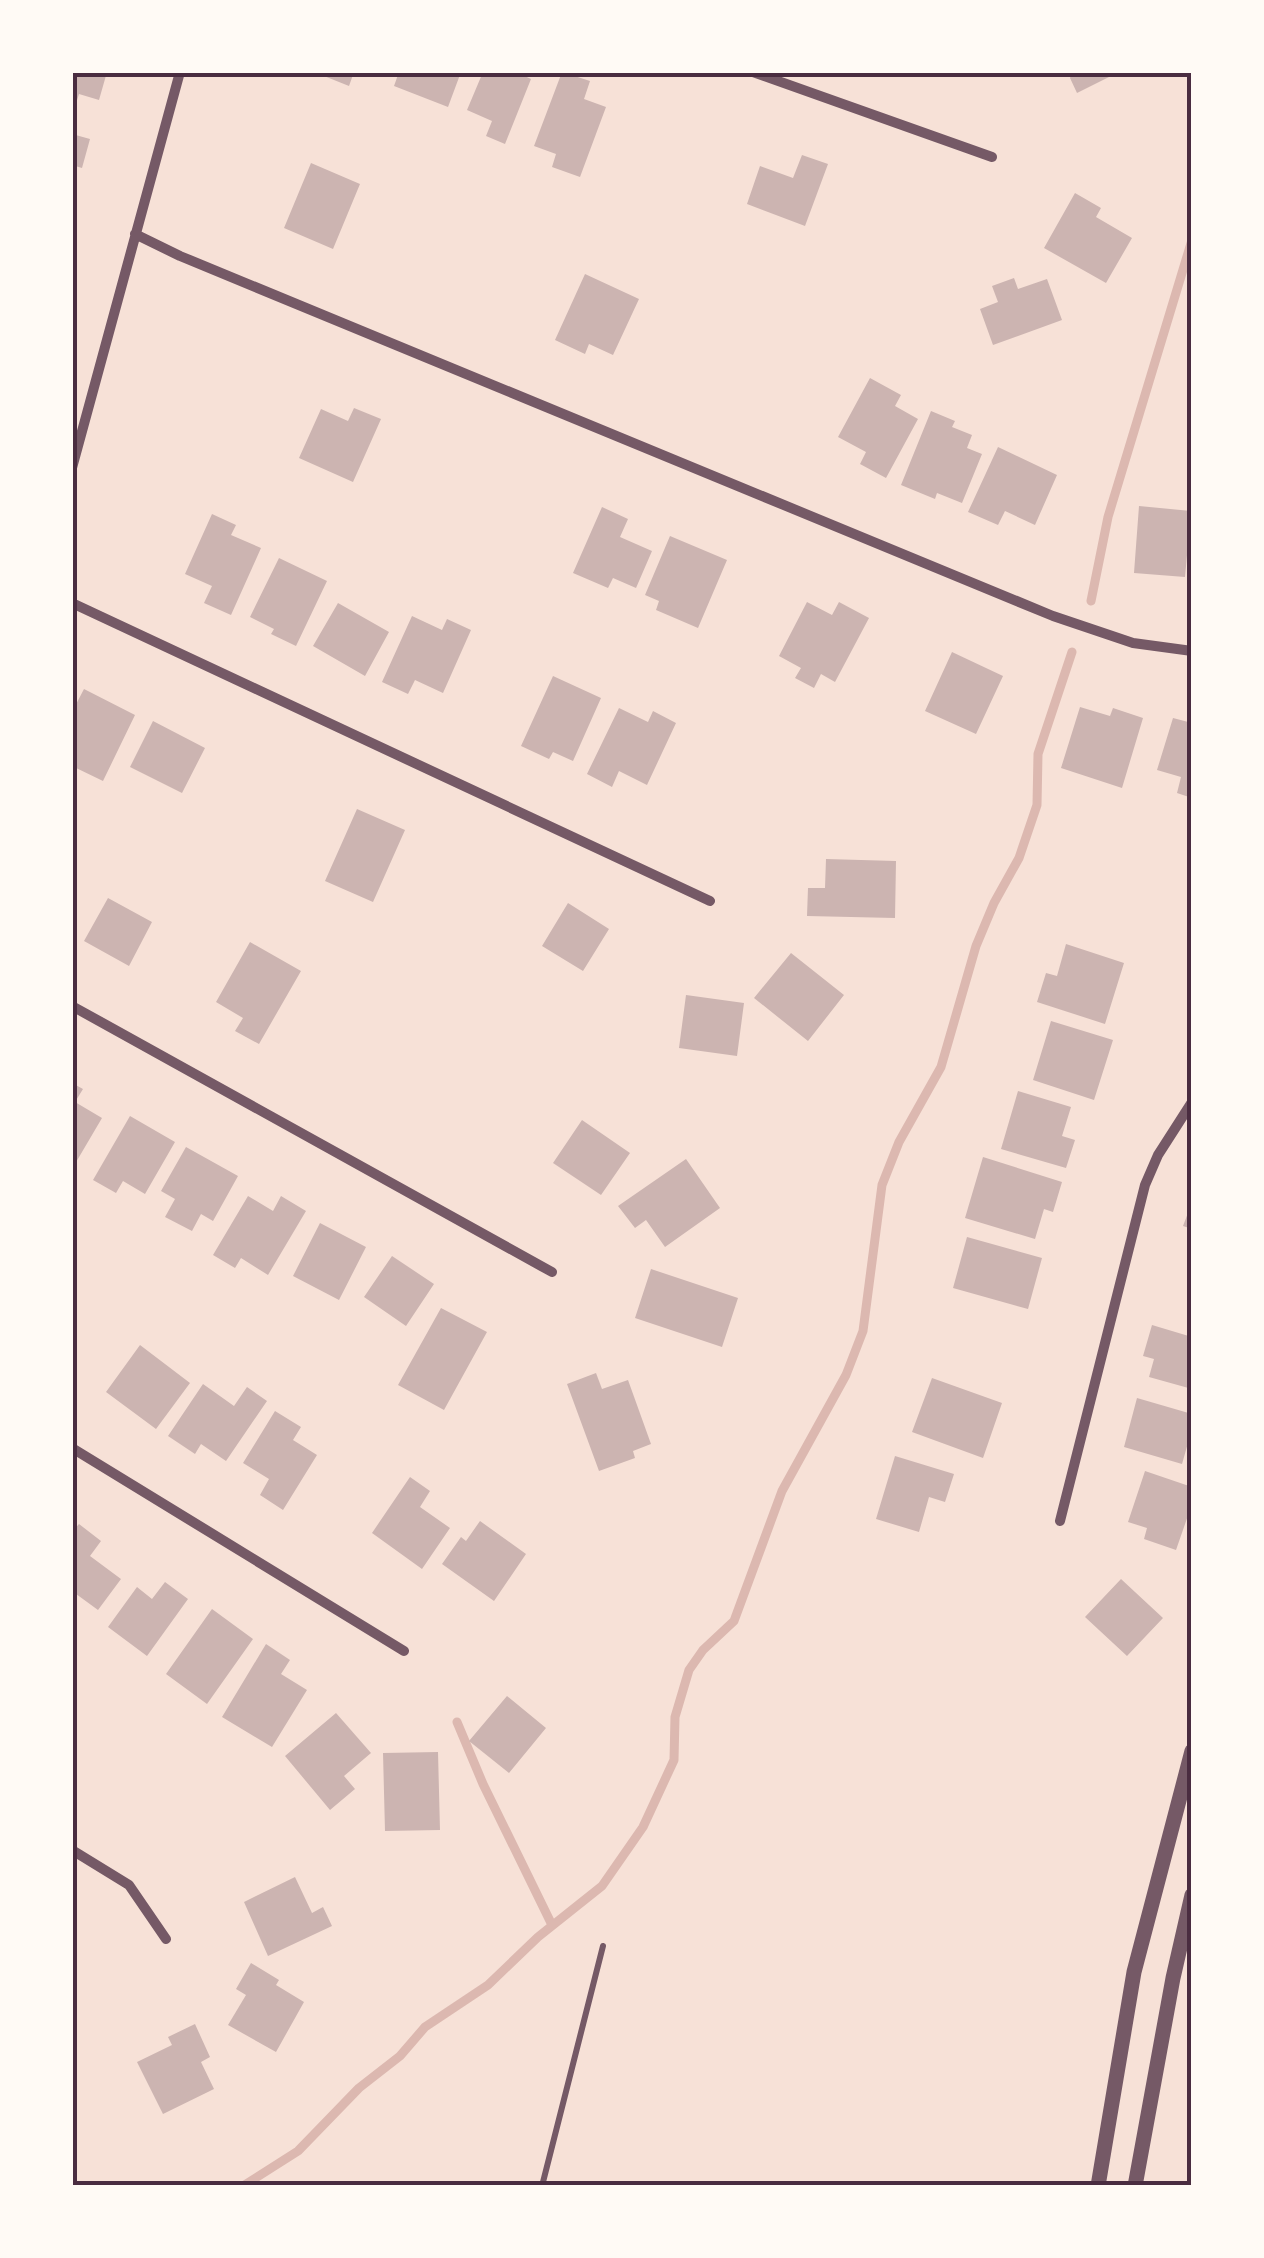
<svg xmlns="http://www.w3.org/2000/svg" width="1264" height="2258" viewBox="0 0 1264 2258" font-family="'Roboto Condensed',sans-serif">
<rect width="100%" height="100%" fill="#f7e1d7"/>
<g fill="none" stroke-linecap="round" stroke-linejoin="round">
<path stroke="#dcb8b0" stroke-width="9" d="M1091,601L1108,517L1192,240
M457,1722L483,1784L552,1925
M243,2186L298,2151L359,2088L400,2056L425,2027L488,1985L538,1937L602,1886L643,1827L674,1760L675,1717L689,1670L703,1650L734,1621L782,1491L846,1375L863,1331L882,1185L899,1142L941,1067L976,946L994,903L1019,858L1037,805L1038,754L1072,652"/>
</g>
<path fill="#ccb4b1" d="M72,72H107L99,100L79,94L73,113Z
M314,72H354L349,86Z
M399,72H461L448,107L394,86Z
M483,72H516L531,79L505,144L486,136L492,121L467,110Z
M562,72L590,81L584,99L606,107L580,177L552,167L556,154L534,146Z
M1072,72H1119L1077,93L1070,78Z
M72,134L90,139L82,168L72,165Z
M802,155L828,164L805,226L747,204L760,166L793,178Z
M311,163L360,184L333,249L284,228Z
M1075,193L1101,208L1096,217L1132,238L1106,283L1044,248Z
M585,274L639,299L613,355L589,344L585,354L555,340Z
M1014,278L1018,289L1047,279L1062,320L993,345L980,309L998,302L992,286Z
M870,378L901,395L895,406L918,419L886,478L860,464L866,452L838,437Z
M354,408L381,419L353,482L299,458L321,409L348,421Z
M931,411L955,421L952,427L972,435L967,448L982,454L962,503L937,493L935,499L901,485Z
M998,447L1057,475L1035,525L1005,511L998,525L968,512Z
M1139,506L1191,511L1185,577L1134,573Z
M602,507L628,519L620,537L652,551L636,588L613,578L608,588L573,573Z
M212,514L236,525L231,535L261,548L231,615L204,603L212,586L185,574Z
M670,536L727,560L698,628L656,610L659,601L645,595Z
M279,558L327,581L296,646L271,634L274,629L250,617Z
M807,602L832,615L839,602L869,618L835,682L821,674L814,688L795,678L801,668L779,656Z
M338,603L389,632L365,676L313,646Z
M412,616L442,630L447,619L471,630L443,693L415,680L408,694L382,682Z
M952,652L1003,676L976,734L925,711Z
M553,676L601,698L573,761L553,752L549,759L521,746Z
M84,689L135,715L103,781L72,766V712Z
M1080,707L1110,716L1113,708L1143,718L1122,788L1061,768Z
M619,708L648,722L653,711L676,723L647,785L619,771L612,787L587,774Z
M1173,718L1192,723V798L1177,793L1181,777L1157,770Z
M153,721L205,748L182,793L130,767Z
M357,809L405,830L373,902L325,881Z
M826,859L896,861L895,918L807,916L808,888H825Z
M108,898L152,922L129,966L84,941Z
M568,903L609,929L583,971L542,946Z
M250,942L301,971L259,1044L235,1031L243,1018L216,1002Z
M1066,944L1124,963L1105,1024L1037,1002L1046,973L1057,976Z
M791,953L844,995L808,1041L754,998Z
M686,995L744,1003L737,1056L679,1048Z
M1051,1021L1113,1040L1094,1100L1033,1080Z
M72,1083L83,1089L75,1102L102,1118L72,1169Z
M1018,1091L1071,1107L1062,1136L1075,1140L1066,1168L1001,1149Z
M130,1116L175,1142L145,1194L123,1181L116,1193L93,1180Z
M582,1120L630,1153L601,1195L553,1163Z
M186,1147L238,1176L213,1221L201,1214L192,1231L165,1217L175,1199L161,1191Z
M983,1157L1062,1182L1053,1212L1044,1209L1035,1239L965,1218Z
M686,1159L720,1208L665,1247L646,1220L635,1228L618,1206Z
M248,1196L273,1211L281,1196L306,1211L268,1275L241,1258L235,1268L213,1255Z
M1191,1205H1192V1229L1183,1226Z
M320,1223L366,1247L339,1300L293,1276Z
M967,1237L1042,1258L1028,1309L953,1288Z
M392,1256L434,1284L406,1326L364,1297Z
M651,1269L738,1298L722,1347L635,1318Z
M441,1308L487,1332L444,1410L398,1385Z
M1152,1325L1192,1337V1389L1149,1377L1154,1359L1143,1356Z
M140,1345L190,1383L156,1429L106,1392Z
M596,1373L602,1389L628,1380L651,1444L633,1451L635,1458L599,1471L567,1384Z
M932,1378L1002,1403L983,1458L912,1432Z
M203,1384L234,1406L247,1387L267,1401L226,1461L201,1444L195,1454L168,1436Z
M1137,1398L1192,1414V1429L1182,1464L1124,1447Z
M275,1411L301,1427L293,1440L317,1455L283,1510L260,1495L269,1479L243,1463Z
M895,1456L954,1474L945,1502L929,1497L919,1532L876,1519Z
M1145,1471L1192,1487V1504L1176,1550L1144,1539L1147,1528L1128,1522Z
M410,1477L430,1491L420,1507L450,1528L422,1569L372,1533Z
M480,1521L526,1554L494,1601L442,1564L461,1537L466,1541Z
M79,1524L101,1541L90,1556L121,1579L98,1610L72,1591V1532Z
M1121,1579L1163,1618L1127,1656L1085,1617Z
M165,1582L188,1599L147,1656L108,1627L137,1587L152,1599Z
M212,1609L253,1639L207,1704L166,1674Z
M266,1644L290,1660L281,1674L307,1690L272,1747L222,1717Z
M507,1696L546,1728L509,1773L469,1741Z
M336,1713L371,1753L344,1776L355,1789L330,1810L285,1756Z
M438,1752L440,1830L385,1831L383,1753Z
M295,1877L312,1913L323,1907L332,1926L268,1956L244,1902Z
M251,1963L279,1980L276,1985L304,2002L276,2052L228,2025L246,1995L236,1989Z
M195,2024L210,2057L201,2062L214,2089L163,2114L137,2062L172,2045L168,2037Z"/>
<g fill="none" stroke-linecap="round" stroke-linejoin="round">
<path stroke="#755966" stroke-width="6" d="M542,2186L603,1946"/>
<path stroke="#755966" stroke-width="10" d="M753,72L992,157
M135,234L180,256L1053,616L1133,643L1192,651
M72,468L180,72
M72,603L710,901
M72,1006L552,1272
M72,1448L404,1651
M1060,1521L1145,1185L1158,1155L1192,1102
M72,1850L129,1885L166,1939"/>
<path stroke="#755966" stroke-width="15" d="M1098,2186L1134,1972L1192,1751
M1135,2186L1173,1978L1192,1895"/>
</g>
<rect width="1264" height="2258" fill="none" stroke="#fffaf5" stroke-width="150"/>
<rect x="75" y="75" width="1114" height="2108" fill="none" stroke="#4a2c40" stroke-width="4"/>
</svg>
